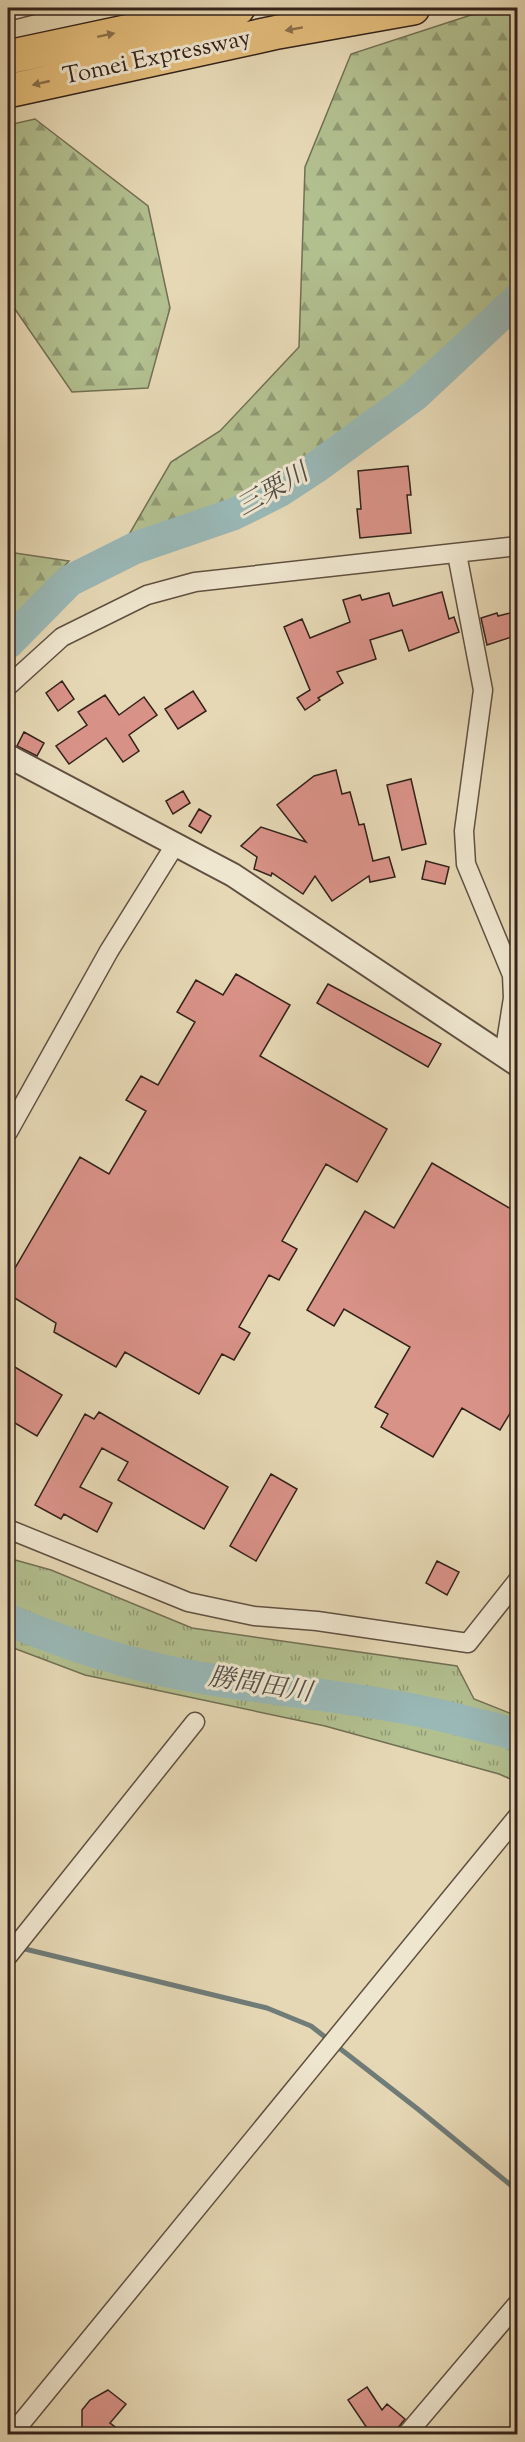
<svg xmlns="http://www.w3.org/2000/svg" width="525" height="2442" viewBox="0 0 525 2442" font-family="'Sorts Mill Goudy','Noto Serif JP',serif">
<defs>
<pattern id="grass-tufts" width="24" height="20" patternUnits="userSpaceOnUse" patternTransform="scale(1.5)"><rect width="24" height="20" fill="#b2bf8f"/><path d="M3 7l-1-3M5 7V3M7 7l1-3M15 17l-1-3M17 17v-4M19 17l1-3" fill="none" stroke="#919b74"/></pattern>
<pattern id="forest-firs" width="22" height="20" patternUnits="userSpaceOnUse" patternTransform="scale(1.5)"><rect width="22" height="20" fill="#b2bf8f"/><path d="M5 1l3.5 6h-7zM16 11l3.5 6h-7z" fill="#919b74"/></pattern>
</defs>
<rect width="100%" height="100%" fill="#e6d8b5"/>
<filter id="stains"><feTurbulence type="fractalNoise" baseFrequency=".00333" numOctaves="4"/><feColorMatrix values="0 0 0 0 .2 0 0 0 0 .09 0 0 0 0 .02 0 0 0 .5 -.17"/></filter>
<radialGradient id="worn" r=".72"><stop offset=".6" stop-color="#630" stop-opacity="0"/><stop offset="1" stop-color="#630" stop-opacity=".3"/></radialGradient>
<path fill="url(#grass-tufts)" stroke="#727054" stroke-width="1.5" d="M8,1558L51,1570L192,1628L457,1666L474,1699L517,1716V1782L499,1774L325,1726L85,1675L8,1646Z"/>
<path fill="url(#forest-firs)" stroke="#727054" stroke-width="1.5" d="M517,8V295L447,365L292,488L120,550L171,462L220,431L299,347L305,167L351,54L471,15Z
M35,119L148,206L170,308L148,388L72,392L8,299V125Z
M8,552L69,561L13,622L8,620Z"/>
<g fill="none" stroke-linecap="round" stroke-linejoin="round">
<path stroke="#707c78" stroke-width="5" d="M21,1948L267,2008L311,2026L419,2110L518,2191"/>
<path stroke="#99b8b6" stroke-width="32" d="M8,643L69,581L135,548L234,514L280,491L315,468L415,395L518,299
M8,1620C64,1643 126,1664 186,1675C276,1692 367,1697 456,1719C476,1725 498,1728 518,1736"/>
</g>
<path fill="#d99288" stroke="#33221a" stroke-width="1.5" d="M408,466L411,495H407L411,533L360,538L357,509H361L358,471Z
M442,592L449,619L454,617L459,632L409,651L402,630L370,640L376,659L337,672L343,683L318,698L320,700L305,710L297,698L310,690L284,627L302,619L310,638L350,622L343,600L360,595L362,600L389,593L393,606Z
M518,611V635L487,645L481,618L497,613L498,616Z
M62,681L74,699L58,711L46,693Z
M193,691L206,711L178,729L165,709Z
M105,695L119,715L144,697L157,715L129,735L139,751L123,762L106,738L69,764L56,746L87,725L78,712Z
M24,732L44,743L37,756L17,746Z
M336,770L342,794L350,792L359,825L364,824L373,861L389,857L395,877L370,882L369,876L332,901L315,876L303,894L272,873L271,876L254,869L257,857L241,846L261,827L306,842L277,805L314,776Z
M411,779L426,844L402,850L387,785Z
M183,791L190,803L173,814L166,801Z
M199,809L211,816L201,833L189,826Z
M426,861L449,867L445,884L422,879Z
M236,974L290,1005L260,1056L387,1129L357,1182L326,1164L282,1241L297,1249L279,1280L269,1275L239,1327L250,1333L234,1360L222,1354L199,1394L125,1352L116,1367L54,1332L56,1323L8,1294V1280L80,1157L109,1174L146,1111L126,1100L141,1076L158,1085L195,1022L177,1012L196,980L223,995Z
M328,984L441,1044L428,1067L317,1003Z
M432,1163L518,1213V1400L500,1430L462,1408L433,1457L381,1427L388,1414L375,1407L410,1347L344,1309L334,1326L307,1310L365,1211L394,1228Z
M8,1363L62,1395L37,1436L8,1419Z
M99,1412L228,1487L204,1529L118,1480L128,1462L102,1448L80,1487L112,1503L97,1532L64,1514L61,1519L35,1505L85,1414L94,1419Z
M271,1474L297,1489L256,1561L230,1546Z
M437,1561L459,1572L447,1595L426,1583Z
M367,2387L382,2410L387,2404L405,2419L393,2434H371L348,2400Z
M108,2390L126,2404L110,2423L125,2434H82V2410L90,2400Z"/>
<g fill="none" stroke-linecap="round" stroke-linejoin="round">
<defs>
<path id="service" d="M8,16L39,8"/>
<path id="minor" d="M457,554L483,690L464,831L466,864L512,975L513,998L504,1055
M8,686L62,637L147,595L195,582L518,546
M8,1132L109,951L175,845
M8,1529L188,1602L254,1616L317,1621L468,1643L518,1580
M8,1956L195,1722
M12,2434L518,1816
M407,2434L518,2303"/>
<path id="tertiary" d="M8,756L233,875L518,1065"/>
<path id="motorway" d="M8,57L238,8
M8,91L278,32L413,8"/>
</defs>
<use href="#service" stroke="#605041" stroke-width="12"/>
<use href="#minor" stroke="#605041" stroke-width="21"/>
<use href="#tertiary" stroke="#605041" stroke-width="26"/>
<use href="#motorway" stroke="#33221a" stroke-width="36"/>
<use href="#service" stroke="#efe6cf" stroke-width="9"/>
<use href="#minor" stroke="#efe6cf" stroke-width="18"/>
<use href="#tertiary" stroke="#efe6cf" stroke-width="22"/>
<use href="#motorway" stroke="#e3bc7a" stroke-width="33"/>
</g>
<defs><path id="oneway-solid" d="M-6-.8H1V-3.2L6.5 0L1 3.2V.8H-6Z" transform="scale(1.5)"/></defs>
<g fill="#8b6f4a">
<use href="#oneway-solid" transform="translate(294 29) rotate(170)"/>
<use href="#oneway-solid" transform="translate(106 35) rotate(-12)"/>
<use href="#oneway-solid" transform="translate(41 83) rotate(167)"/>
</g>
<g text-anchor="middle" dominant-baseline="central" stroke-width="6" stroke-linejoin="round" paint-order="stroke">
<g font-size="24" fill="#33221a" stroke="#efe6cf">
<text transform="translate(157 58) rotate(-12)">Tomei Expressway</text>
</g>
<g font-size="26" font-style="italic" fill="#524f49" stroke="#efe6cf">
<text transform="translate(273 491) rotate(-30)">三栗川</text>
<text transform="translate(260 1686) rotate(9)">勝間田川</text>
</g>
</g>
<rect width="525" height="2442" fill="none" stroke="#e6d8b5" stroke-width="30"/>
<rect x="9" y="9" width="507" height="2424" fill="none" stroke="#33221a" stroke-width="3"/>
<rect x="15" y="15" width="495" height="2412" fill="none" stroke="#33221a" stroke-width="1.5"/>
<rect width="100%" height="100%" filter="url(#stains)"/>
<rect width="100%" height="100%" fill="url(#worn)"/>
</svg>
